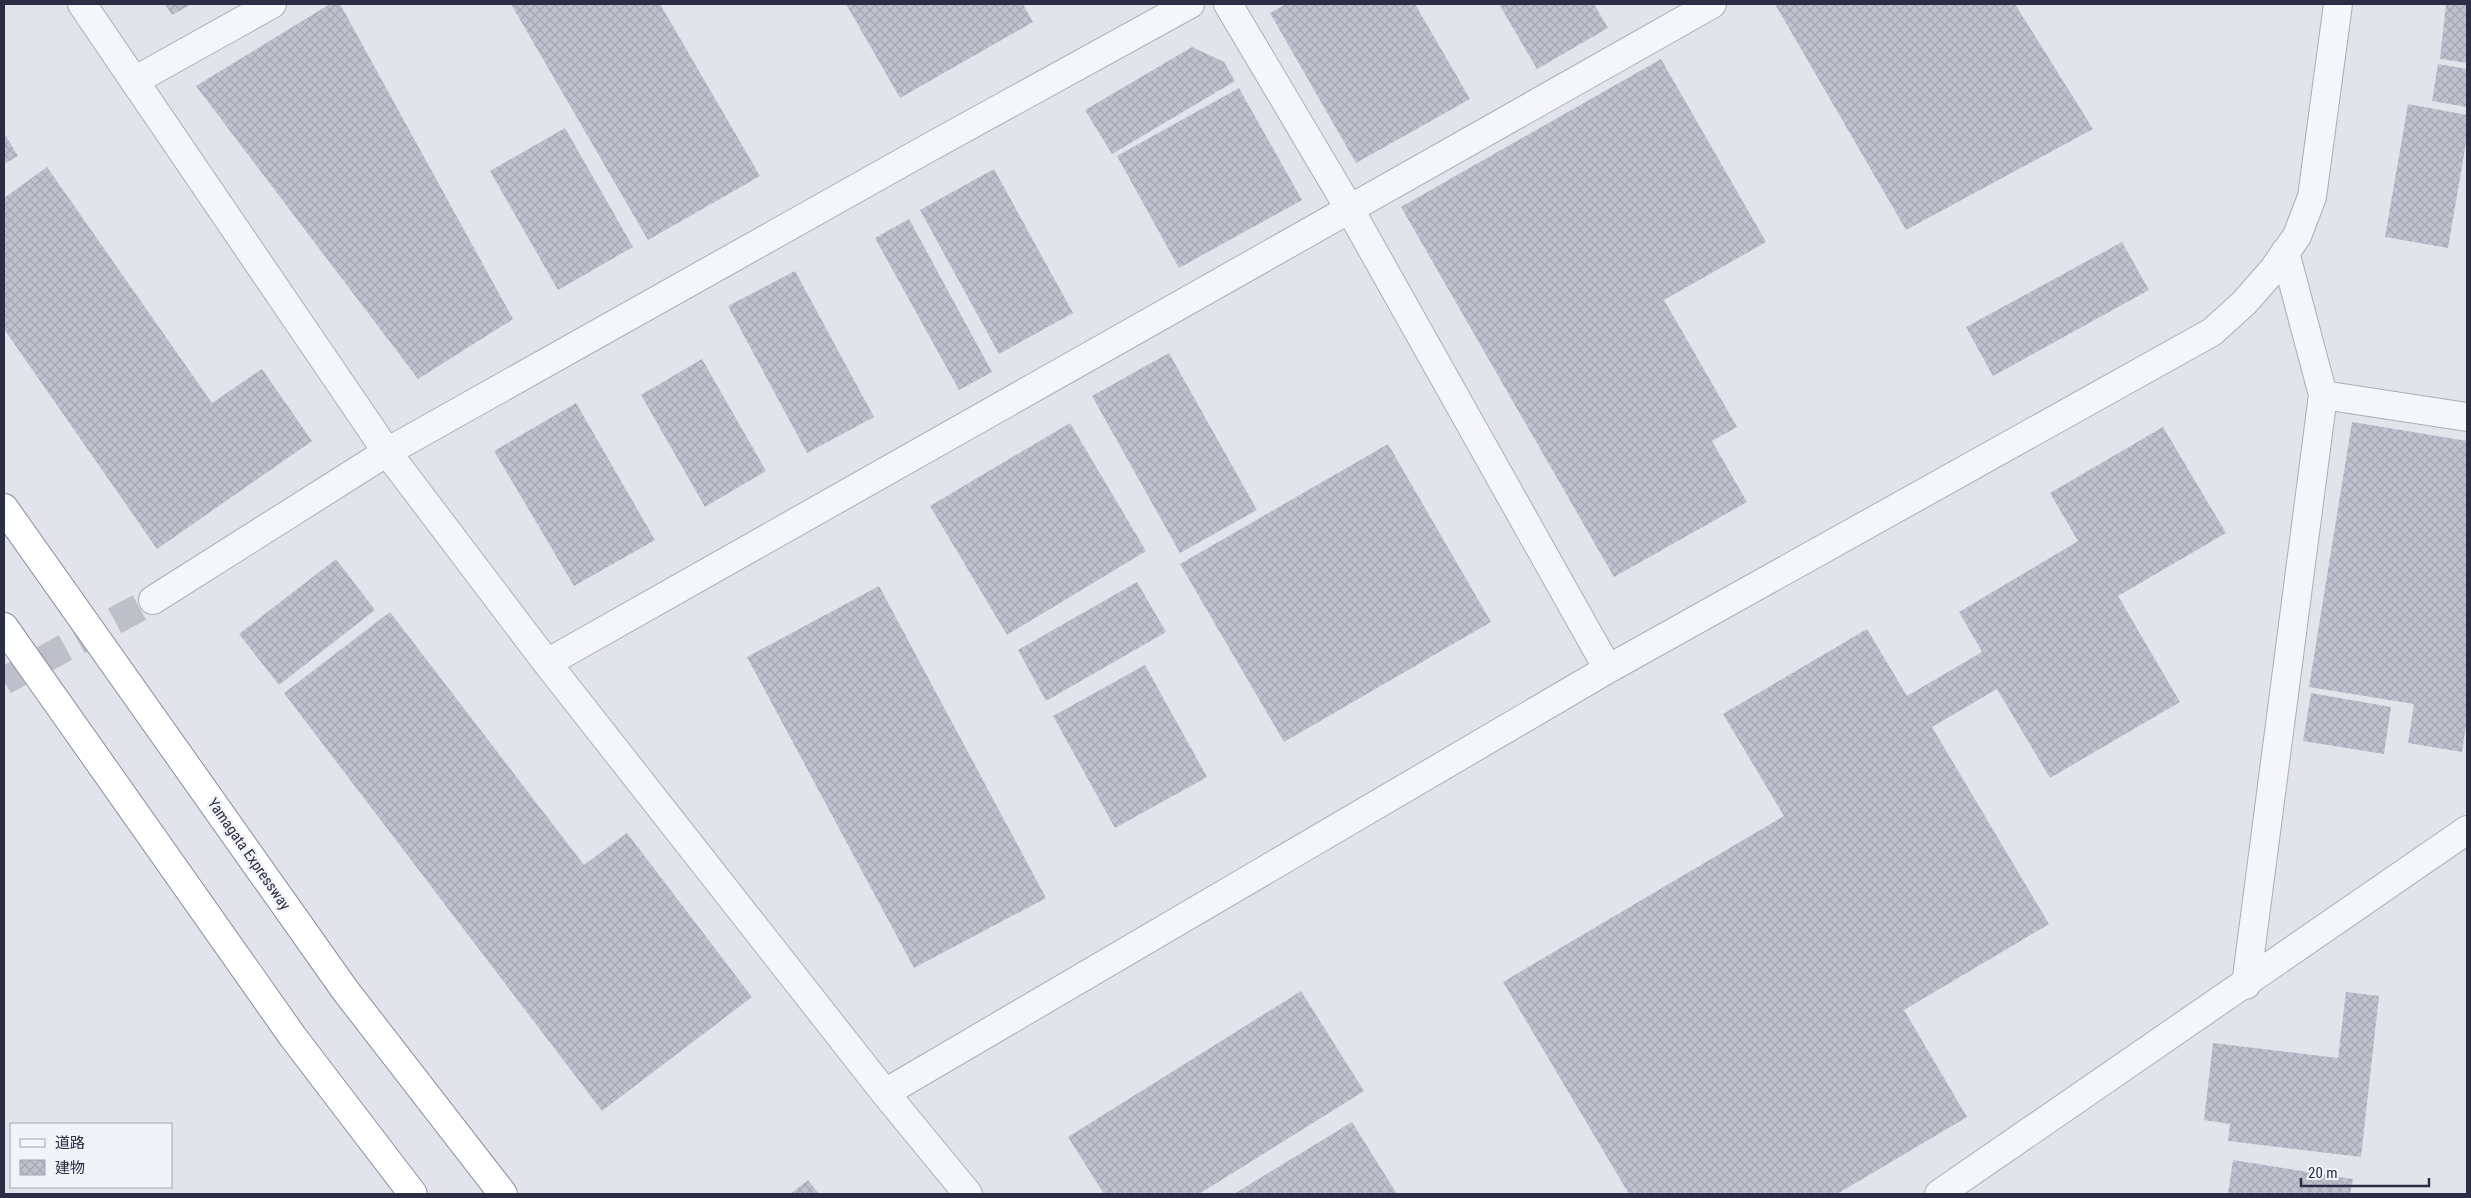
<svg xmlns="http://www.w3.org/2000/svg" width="2471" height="1198" viewBox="0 0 2471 1198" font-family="'Roboto Condensed','Noto Sans JP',sans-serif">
<defs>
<pattern id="building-cross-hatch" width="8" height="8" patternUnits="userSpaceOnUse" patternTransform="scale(1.25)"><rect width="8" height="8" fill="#bfc1ce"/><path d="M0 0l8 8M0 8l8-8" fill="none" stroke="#a4a6b2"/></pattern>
</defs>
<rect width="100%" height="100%" fill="#e2e4eb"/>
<path fill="url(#building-cross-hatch)" d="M165,4H192L172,15Z
M330,4H340L513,319L418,379L196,86Z
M511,4H660L760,176L648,240Z
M846,4H1023L1033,22L900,98Z
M1286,4H1415L1470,99L1356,163L1270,13Z
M1499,4H1594L1608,28L1537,69Z
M1775,4H2015L2093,129L1906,230Z
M2446,4H2467V63L2440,59Z
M1192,47L1224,62L1235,81L1112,154L1085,110Z
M1661,59L1766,242L1664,300L1737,427L1712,441L1747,502L1614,577L1401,207Z
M2438,64L2467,69V107L2432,101Z
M1239,88L1302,200L1179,268L1117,156Z
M2408,104L2467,115V137L2448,248L2385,237Z
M565,128L633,247L558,290L490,171Z
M4,133L18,156L4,164Z
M47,167L212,403L262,369L312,441L157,549L4,329V198Z
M994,169L1073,313L999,354L920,210Z
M909,219L992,372L959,390L875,238Z
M2122,242L2149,290L1993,376L1966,327Z
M795,271L874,417L807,453L728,306Z
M1169,353L1257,510L1180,553L1092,396Z
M702,359L766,471L705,507L641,395Z
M576,403L655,540L574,586L494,451Z
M2352,422L2467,441V719L2462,752L2408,743L2414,704L2309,687Z
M1070,423L1146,551L1007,635L930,506Z
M2163,427L2226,533L2118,596L2180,702L2050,778L1997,689L1932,727L2049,924L1904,1010L1967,1117L1837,1194H1629L1503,982L1784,816L1723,714L1867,629L1907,696L1982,652L1959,612L2078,541L2050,493Z
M1388,444L1491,622L1284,742L1180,564Z
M336,559L375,610L279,685L239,634Z
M1137,582L1166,632L1046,701L1018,650Z
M879,586L1046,898L914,968L747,657Z
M390,612L584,865L627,833L752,997L602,1111L284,693Z
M1145,665L1207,777L1115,828L1053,716Z
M2311,693L2391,707L2384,754L2303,741Z
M1301,991L1364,1091L1199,1194H1104L1068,1137Z
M2346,992L2379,996L2361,1157L2228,1141L2230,1124L2204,1120L2213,1043L2338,1058Z
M1352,1122L1397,1194H1234Z
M2233,1160L2353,1179L2350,1194H2228Z
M808,1180L819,1194H790Z"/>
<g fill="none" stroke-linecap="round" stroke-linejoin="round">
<path stroke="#bdbfc9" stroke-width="28" stroke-dasharray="28 14" stroke-linecap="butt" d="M4,681L153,600"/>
<defs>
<path id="minor" d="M82,4L387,452L547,663L885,1093L968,1194
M1228,4L1349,208L1608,669
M134,81L272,4
M2285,252L2323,395L2467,417
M153,600L387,452L930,147L1190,4
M547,663L1712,4
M2246,985L2323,395
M885,1093L1608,669L2212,332L2244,303L2273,270L2297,236L2312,197L2338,4
M1939,1194L2467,830"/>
<path id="highway" d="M4,508L345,990L503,1194
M4,627L293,1037L413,1194"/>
</defs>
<use href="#minor" stroke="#abadb9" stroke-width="30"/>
<use href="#highway" stroke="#898da2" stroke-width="30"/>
<use href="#minor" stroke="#f5f6f9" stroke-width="28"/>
<use href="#highway" stroke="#fff" stroke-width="28"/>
</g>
<g text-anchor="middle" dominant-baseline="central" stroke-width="5" stroke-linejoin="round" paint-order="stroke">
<g font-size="15" fill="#2a2d43" stroke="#f2f3f8">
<text transform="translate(249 854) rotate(55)">Yamagata Expressway</text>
</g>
</g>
<rect width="2471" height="1198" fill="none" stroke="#2a2d43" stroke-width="10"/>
<rect x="10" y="1123" width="162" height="65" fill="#f2f3f8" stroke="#a2a4b0"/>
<rect x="20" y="1139" width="25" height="8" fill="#f5f6f9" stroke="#a2a4b0"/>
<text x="55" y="1148" font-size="15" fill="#2a2d43">道路</text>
<rect x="20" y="1160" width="25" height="15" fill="url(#building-cross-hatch)" stroke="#a2a4b0"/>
<text x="55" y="1173" font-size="15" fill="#2a2d43">建物</text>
<path d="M2301 1178v8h128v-8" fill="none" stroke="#2a2d43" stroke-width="2.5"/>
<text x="2308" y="1178" font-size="15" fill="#2a2d43" stroke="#f2f3f8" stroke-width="4" paint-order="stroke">20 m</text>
</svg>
